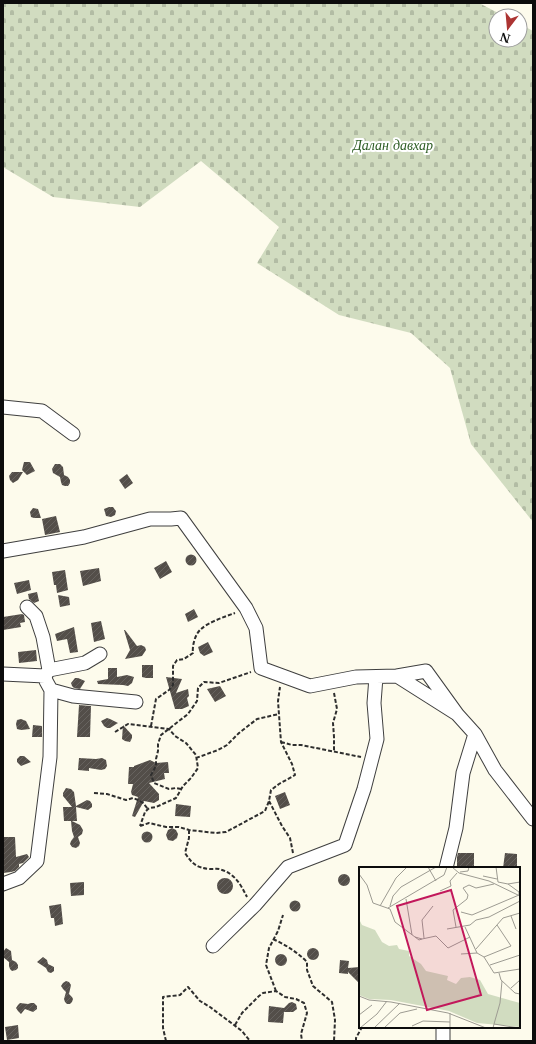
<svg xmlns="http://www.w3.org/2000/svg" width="536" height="1044" viewBox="0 0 536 1044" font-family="'Libre Baskerville',serif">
<defs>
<pattern id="cemetery-stones" width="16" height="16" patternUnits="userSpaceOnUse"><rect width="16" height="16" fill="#d1dcc0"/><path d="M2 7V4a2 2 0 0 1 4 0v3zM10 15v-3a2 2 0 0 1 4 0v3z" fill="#b2bca4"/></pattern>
<pattern id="building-hatch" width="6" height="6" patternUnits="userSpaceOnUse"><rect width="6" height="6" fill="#534e49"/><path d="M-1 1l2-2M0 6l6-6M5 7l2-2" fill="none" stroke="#67635f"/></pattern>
</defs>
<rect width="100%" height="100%" fill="#fdfbec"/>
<path fill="url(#cemetery-stones)" d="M3,3H479L504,16H496V40H520V24L533,31V522L471,444L450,368L411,333L339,315L257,263L279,227L201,161L140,207L53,197L3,167Z"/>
<path fill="url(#building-hatch)" d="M24,462H30L35,471L27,475L22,470Z
M55,464H60L63,467L64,475L68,477L70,480V483L68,486H65L62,485L61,482L60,477L53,473L52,469Z
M12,472H23L18,480L13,483L10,480L9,476Z
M127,474L133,483L125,489L119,480Z
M109,507H113L116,511L115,515L111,517L106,516L104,509Z
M33,508L38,509L41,518H34L31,517L30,512Z
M56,516L60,532L45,535L42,519Z
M185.5 560a5.5 5.5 0 1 1 11 0a5.5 5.5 0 1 1-11 0Z
M166,561L172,572L160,579L154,568Z
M99,568L101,581L83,586L80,571Z
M65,570L68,590L57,593L56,585H54L52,572Z
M29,580L31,590L17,594L14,583Z
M37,592L39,601L34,603L29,599L28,594Z
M58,595L69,597L70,605L60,607Z
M194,609L198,617L188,622L185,614Z
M22,614L24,615L25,622L20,623L21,627L3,630V617Z
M101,621L105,639L94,642L91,623Z
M74,627L78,652L70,653L67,639L57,641L55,634Z
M124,630H125L137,646L141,645L145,647L146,650L142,656L125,659L130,650Z
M208,642L213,652L204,656L200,653L198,647Z
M36,650L37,661L19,663L18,652Z
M142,665H153V678H146L142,677Z
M108,668H117V677L127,675L134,677L132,683L128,686L123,685L98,684L97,681L108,679Z
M166,677L182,679L176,693L188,689L189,696L187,698L189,706L182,709H175Z
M75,678H78L85,681L80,689L74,688L72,686L71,683Z
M220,686L226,696L215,702L207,689Z
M79,705L91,706L90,737H77Z
M107,718L110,719L118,723L110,728H107L104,726L101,721Z
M21,719L26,721L30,729L21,730L17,729L16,724L17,720Z
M33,725L42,726V737H32Z
M123,725L132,735V738L130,742L125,741L122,739Z
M20,756H24L31,762L21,766L17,762V759Z
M79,758L96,759L102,758L106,760L107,766L105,769L101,770L89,768V771L78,770Z
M150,760L156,763L168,762L169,773H164L165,779L149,783L159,794V800L154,803L144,801L135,817L132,816L138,797L132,795L131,792L133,784H128L129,767H134V766Z
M66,788L71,789L74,792L76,806L87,800L90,801L92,804V807L88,810L76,807L77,821H72L80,825L83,830L82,834L78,837L80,843L79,846L76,848L72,847L70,844L71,841L74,837L72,831L71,821H64L63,807H72L63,796V793Z
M285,792L290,805L280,809L275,796Z
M176,804L191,806L190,817L175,816Z
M172,828L176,830L178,834L177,838L173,841L168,840L166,835L168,830Z
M141.5 837a5.5 5.5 0 1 1 11 0a5.5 5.5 0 1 1-11 0Z
M3,837H15L16,857L27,854L29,857L23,863L19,864V867L15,871L11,872L3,873Z
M458,853H474V866H457V857Z
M505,853L517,854V868H503Z
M338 880a6 6 0 1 1 12 0a6 6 0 1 1-12 0Z
M217 886a8 8 0 1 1 16 0a8 8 0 1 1-16 0Z
M84,882V895L71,896L70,883Z
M289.5 906a5.5 5.5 0 1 1 11 0a5.5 5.5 0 1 1-11 0Z
M61,904L63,924L55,926L54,918H51L49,906Z
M6,948L11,951L12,960L16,962L18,965V968L16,970L12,971L10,969L9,966V962L3,957V952Z
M307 954a6 6 0 1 1 12 0a6 6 0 1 1-12 0Z
M275 960a6 6 0 1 1 12 0a6 6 0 1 1-12 0Z
M43,957L47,960L48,964L54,967V971L51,973L48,972L46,968L37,962Z
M340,960L349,961L348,968L360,967V984L348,972V974L339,973Z
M66,981L69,982L71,985L69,994L72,997L73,999L72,1002L70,1004H67L65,1002L64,999L66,992L63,989L61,986L63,983Z
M292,1002L296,1004L297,1009L293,1012H284L283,1023L268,1022L269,1006L284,1008L289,1003Z
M20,1003L28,1004L31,1003H34L37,1006V1009L33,1012L25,1009L21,1014L18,1011L16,1008L18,1005Z
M18,1025L19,1038L7,1040L5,1027Z"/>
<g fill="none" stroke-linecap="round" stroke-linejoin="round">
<defs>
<path id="minor" d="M3,407L42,411L73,434
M3,551L84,537L150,519H171L181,518L246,608L256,628L261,668L310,686L356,677L397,676L457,714L426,671L397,676
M27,607L36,616L43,637L49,670
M3,674L45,676L46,681L51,690L73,696L136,702
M45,676L49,670L85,663L100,654
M457,714L475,734L495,770L533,819
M446,868L456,828L463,773L475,734
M3,884L19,878L37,861L50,757L51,690
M213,946L255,905L288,867L345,845L364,789L377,739L374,703L376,677
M443,1041V1027"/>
</defs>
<use href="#minor" stroke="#3f3f3f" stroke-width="15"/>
<path stroke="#2e2e2e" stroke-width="2" stroke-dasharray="4 2" stroke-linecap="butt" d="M334,693L337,709L333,723L334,737V752
M151,726L156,699L169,690L173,685V666L177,660L184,659L193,653C192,646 195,634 201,629C209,622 224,617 235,613
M115,732L128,724L169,729L175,736L186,743L196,755L198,768L191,778L183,786L176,798L156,807L150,808L148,809L145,812L140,826
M281,742L292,745H301L361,757
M196,758L218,750L227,745L239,733L257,719L279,714
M181,789L176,788L169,789L154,783L151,775L156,766V759L158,751V744L161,735L188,714L197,701L198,688L204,682L219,683L251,672
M94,793L107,794L126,800L133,798L138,800L143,803L148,809
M269,801L282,826L290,838L293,853
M140,826L149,823L166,827H179L189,830L216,833L226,832L265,811L269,801L271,790L279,784L295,775L292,764L281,742L278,701L280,687
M189,830V838L185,853C192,864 197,868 210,869C214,869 219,868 222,870C235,874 241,885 247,897
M273,939C286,945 297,952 307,962V970L313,986L332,1002L335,1020L334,1041
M276,991L266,965L269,948L278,931L283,915
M235,1025L242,1013L259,996L263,993L276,991L285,997L296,999L304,1003L307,1013L301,1034L302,1041
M166,1041L163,1028V997L180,995L188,987L200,1001L210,1007L242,1031L250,1041
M356,1041V1038L362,1027"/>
<use href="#minor" stroke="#fff" stroke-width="13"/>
</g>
<g text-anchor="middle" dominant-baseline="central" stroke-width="4" stroke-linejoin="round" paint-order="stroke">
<g font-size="14" font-style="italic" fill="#2c5c23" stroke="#fff">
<text x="393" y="145">Далан давхар</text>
</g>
</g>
<g transform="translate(359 867)">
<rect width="161" height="161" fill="#fdfbec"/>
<path d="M0,52L3,58L16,63L23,75L30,79L38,78L40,82L50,84V89L62,97L67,104L89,109L88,113L97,117L102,111L111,110L121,113L129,127L161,136V160L118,156L90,144L32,133L10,132L0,128Z" fill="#d1dcc0"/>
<path fill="none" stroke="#9d9b92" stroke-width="1" d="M69,0L77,14M93,0L100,6L130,14L161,29M101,5L109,4L110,0M0,7L8,18L14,36L31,42L36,55L56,70M124,9L138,12M149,17L161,15M81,24L92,19L91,14L98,6M47,32L53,68M21,39L37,11L48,0M31,39L34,29L42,20L77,0M29,41L85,8L88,0M102,45L113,48L160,28V25L149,17L139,15L137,0M152,49L157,62M97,60L94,43L108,32L109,28L104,21L110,18L117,21L135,17M106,60L118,86L125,90L135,106L161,102M88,62L111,58L117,53L130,50L161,34M65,71L63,53L74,39M63,72L60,73L56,70L63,72L77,69L89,81L111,70M117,82L144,51L161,46M102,87L118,86M125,90L152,79L138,58M131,98L161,88M140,106L142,113L156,126L161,127M152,121L161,113M0,129L10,133L32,135L89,146L127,161M0,148L13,138M135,157L141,136L143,114M53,159L64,154L91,155M1,161L18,147L28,134M15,161L41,136M25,161L41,146L58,142M91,161V146M134,161L135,157L160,161"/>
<path fill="#c2185b" fill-opacity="0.15" stroke="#c2185b" stroke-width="2" d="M92,23L122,128L68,143L38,39Z"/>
<rect width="161" height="161" fill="none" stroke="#0c0c0c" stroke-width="2"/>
</g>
<rect width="536" height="1044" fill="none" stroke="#0c0c0c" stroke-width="8"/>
<g transform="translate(508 28) rotate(196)"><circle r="19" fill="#ffffff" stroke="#9e9e9e"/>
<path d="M0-3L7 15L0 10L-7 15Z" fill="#ac3433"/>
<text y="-6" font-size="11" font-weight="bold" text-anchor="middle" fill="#0c0c0c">N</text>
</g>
</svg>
